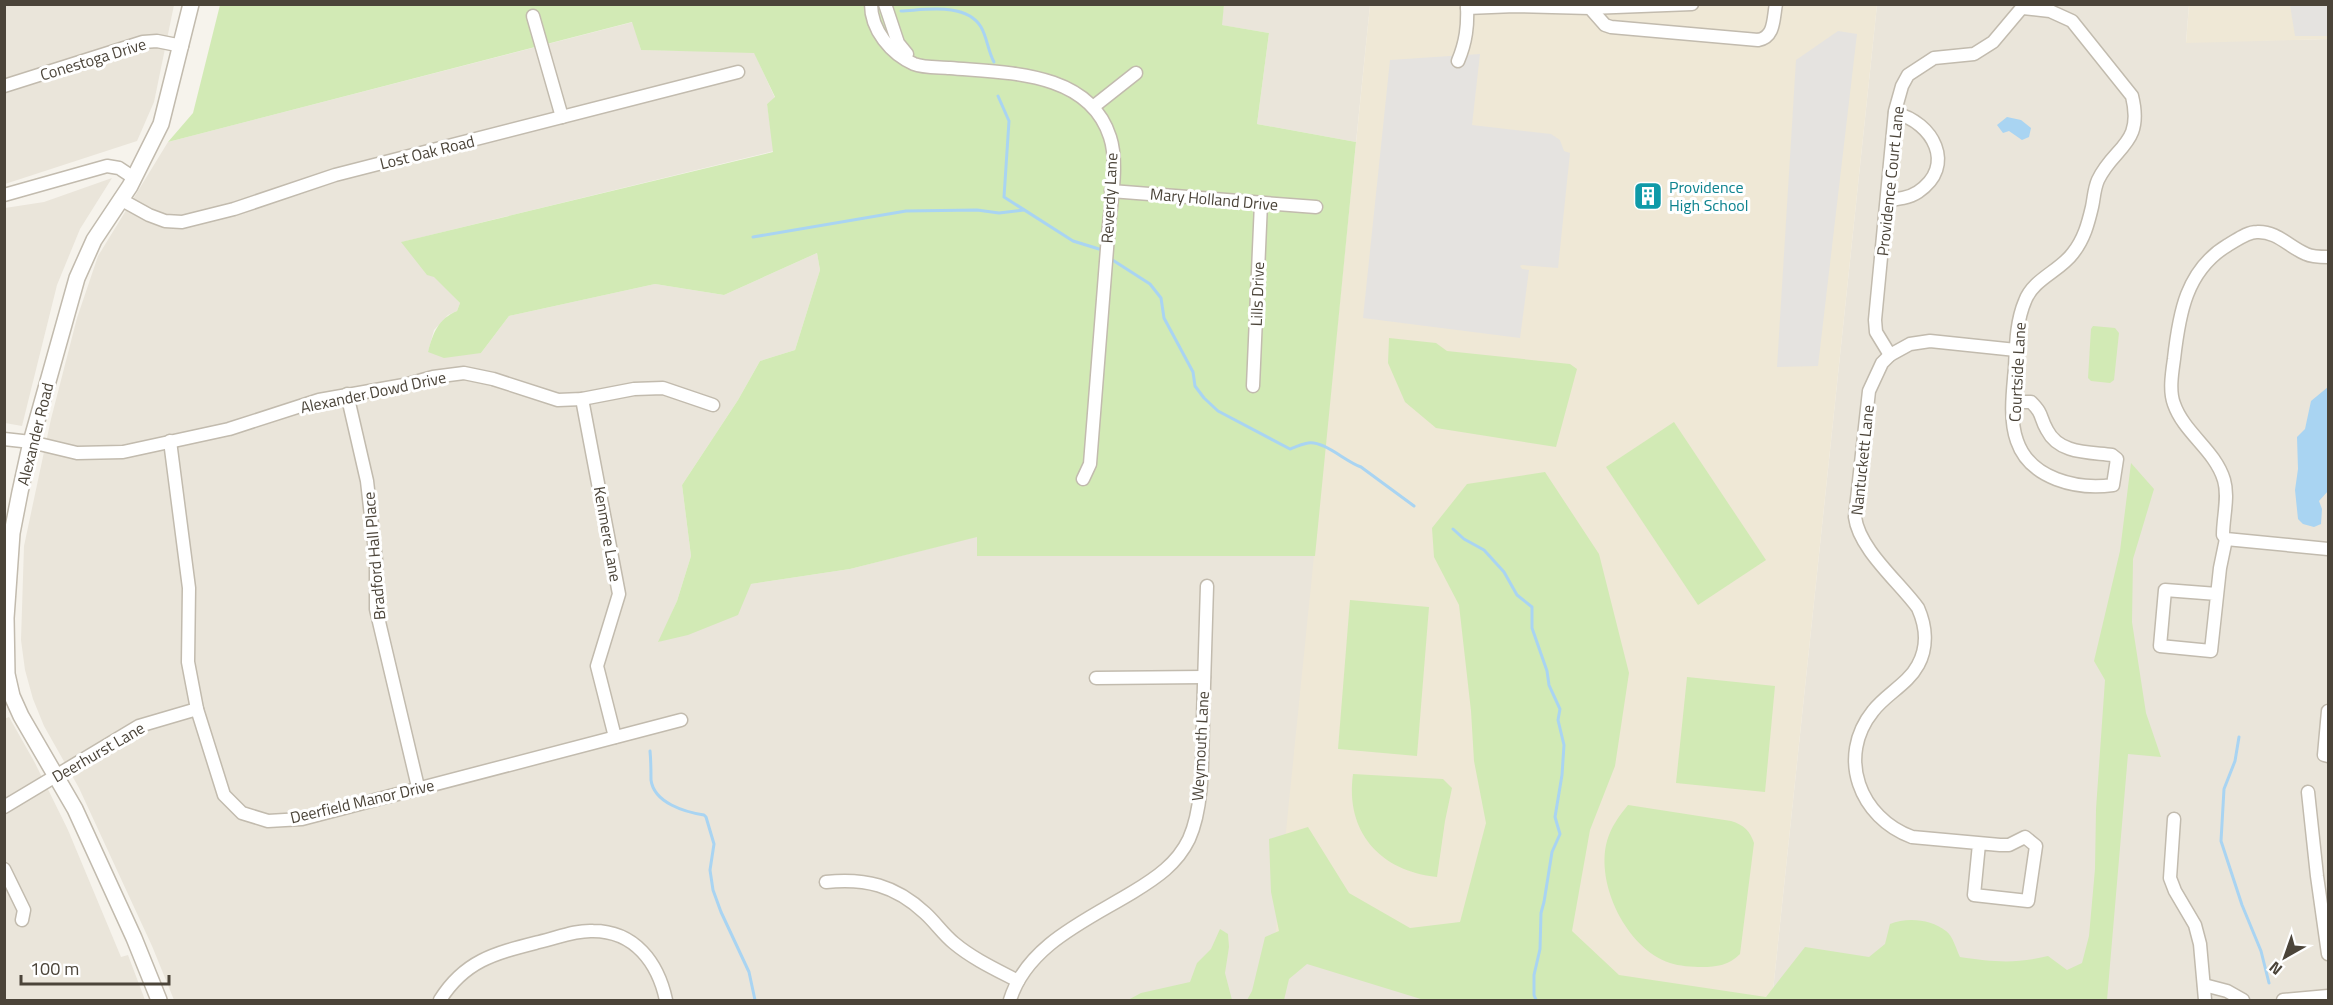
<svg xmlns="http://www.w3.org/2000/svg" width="2333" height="1005" font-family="'Titillium Web',sans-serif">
	<rect width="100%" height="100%" fill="#f6f3ec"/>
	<g fill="#eae5da">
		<path d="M5 5H174L154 102 137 141 5 184Z"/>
		<path d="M1224 5H1370L1356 142 1257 124 1269 33 1221 25Z"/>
		<path d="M1877 5H2189L2186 42 2328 39V1000H1772Z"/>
		<path d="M633 22 641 50 754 52 775 98 767 104 774 151 402 242 460 303 457 311 448 315 434 330 428 352 481 353 509 316 655 284 724 295 817 253 820 270 795 350 760 361 738 400 682 485 691 556 677 601 659 642 751 584 850 569 978 536 977 556H1315L1294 758 1530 987 1534 1000H174L152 946 79 788 44 726 33 699 25 670 21 640 24 546 51 419 77 318 98 256 168 142Z"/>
		<path d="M112 178 80 229 57 285 22 426 5 423V208L44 202Z"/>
		<path d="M9 717 35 763 68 830 121 957 128 955 145 1000H5L4 719Z"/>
	</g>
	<g fill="#efe8d6">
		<path d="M1370 5H1877L1772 1000 1273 959Z"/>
		<path d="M2189 5H2328V39L2186 43Z"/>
	</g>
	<g fill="#d2eab5">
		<path d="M220 5H1224L1222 25 1269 33 1257 124 1356 142 1315 556H977V537L850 569 751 584 738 615 688 635 658 642 677 601 691 556 682 485 738 400 760 361 795 350 820 270 817 253 724 295 655 284 509 316 481 353 444 358 428 352C433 333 438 319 457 311L460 303 434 277 427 275 401 242 773 152 767 104 775 97 754 53 641 50 632 22 168 142 193 113Z"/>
		<path d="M2093 326 2115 328 2119 333 2114 380 2110 383 2091 381 2088 378 2091 329Z"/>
		<path d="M1389 338 1436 343 1447 351 1570 364 1577 369 1556 447 1436 428 1405 402 1388 363Z"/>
		<path d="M1674 422 1766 560 1698 605 1606 467Z"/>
		<path d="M2131 463 2154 489 2133 559 2132 622 2146 713 2161 757 2128 754 2107 1000H1424L1307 964 1289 979 1284 1000H1247L1252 991 1265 937 1279 931 1271 892 1269 839 1308 827 1349 893 1410 928 1460 922 1486 823 1474 761 1471 711 1459 605 1434 557 1432 528 1467 484 1545 472 1599 554 1629 673 1615 766 1590 830 1572 931 1619 975 1766 997 1805 947 1869 957 1885 944 1890 924C1907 917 1931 919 1946 931 1953 936 1956 949 1960 957 1994 962 2015 964 2048 956L2067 970 2082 963 2089 936 2095 869 2096 809 2105 680 2094 661 2120 551Z"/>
		<path d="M1350 600 1429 607 1417 756 1338 749Z"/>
		<path d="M1687 677 1775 686 1765 792 1676 783Z"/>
		<path d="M1353 774 1443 779 1452 788 1445 821 1437 877C1380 871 1345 832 1353 774Z"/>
		<path d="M1628 805 1731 821C1744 825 1750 831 1754 843L1740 954C1729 965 1717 967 1702 967 1692 967 1679 966 1670 963 1627 949 1595 884 1607 841 1611 827 1619 816 1628 805Z"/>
		<path d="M1220 929 1228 934 1229 947 1225 973 1232 1000H1128L1141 993 1190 982 1197 963 1211 949Z"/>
	</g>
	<g fill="#e5e3e0">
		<path d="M2290 5H2328V36H2295Z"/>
		<path d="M1838 31 1857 34 1818 366 1777 367 1796 60Z"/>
		<path d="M1480 54 1472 125 1551 134 1560 140 1564 151 1570 153 1558 268 1522 265 1520 266 1522 269 1529 270 1520 338 1363 318 1390 60Z"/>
	</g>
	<g fill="#a9d4f2">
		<path d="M2007 117 2021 120 2031 128 2029 137 2022 140 2009 131 2003 133 1997 125Z"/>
		<path d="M2328 387V491L2319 501 2322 509 2321 524 2314 527 2303 524 2298 519 2295 490 2298 469 2297 437 2305 429 2311 401Z"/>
	</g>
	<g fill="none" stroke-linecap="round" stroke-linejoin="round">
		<g stroke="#a9d4f2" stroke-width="3">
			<path d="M901 11C925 10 966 2 981 27 987 37 988 51 994 62"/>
			<path d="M998 96 1009 121 1004 197 1073 241 1099 249"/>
			<path d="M753 237 906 211 977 210 999 213 1024 210"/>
			<path d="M1111 259 1150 284 1161 298 1164 318 1193 372 1195 386 1204 398 1218 411 1290 449C1295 447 1302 444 1308 443 1323 440 1346 462 1361 467L1414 506"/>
			<path d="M1453 529 1464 539 1484 550 1504 572 1517 595 1532 607V628L1547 671 1549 685 1560 709 1558 720 1564 745 1562 775 1555 817 1560 834 1552 852 1544 902 1541 913 1540 949 1534 975V995L1536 1000"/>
			<path d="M2239 737 2235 761 2224 789 2221 841 2242 905 2261 951 2269 983"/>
			<path d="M650 751C651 761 651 770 651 780 654 803 685 812 704 815L706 817 714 844 710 870 713 890 721 912 749 972 755 1000"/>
		</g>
		<g stroke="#c2bbae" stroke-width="15">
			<g id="minor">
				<path d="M871 4C871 30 891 54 914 64 924 68 939 67 950 68 1007 73 1089 71 1110 137 1119 164 1110 208 1108 236 1102 312 1096 388 1090 464L1083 479"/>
				<path d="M885 4 898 43 907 54"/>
				<path d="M1467 8 1515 6 1590 8 1605 25 1611 27 1758 40C1775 37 1773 19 1776 4"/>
				<path d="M1590 8 1692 4"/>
				<path d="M533 16 562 117"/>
				<path d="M1458 61C1466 42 1468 26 1467 4"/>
				<path d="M4 86 143 42 157 41 182 46"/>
				<path d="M1093 107 1136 73"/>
				<path d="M1111 191 1316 207"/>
				<path d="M4 195 107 166 119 168 134 178"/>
				<path d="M120 199 149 215 165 221 182 222 234 209 335 175 738 72"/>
				<path d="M1887 200C1898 199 1909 198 1918 192 1957 166 1933 122 1895 113"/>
				<path d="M2328 257C2322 257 2312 257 2306 254 2289 247 2277 231 2257 232 2247 232 2237 240 2228 245 2186 270 2179 314 2174 359 2172 373 2169 391 2174 404 2184 433 2215 450 2224 480 2229 497 2223 517 2223 535L2226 539 2328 549"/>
				<path d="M1890 355 1876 332 1875 320 1895 111 1902 86 1908 75 1934 58 1974 54 1993 42 2025 4"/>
				<path d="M1253 386 1261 203"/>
				<path d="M347 394 367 481 376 560V609L418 787"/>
				<path d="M582 399 619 594 597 666 615 737"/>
				<path d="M2013 402H2031C2044 415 2039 416 2047 430 2059 454 2089 452 2112 455L2117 459 2113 485C2077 490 2030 479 2017 441 2009 419 2013 391 2015 368 2016 346 2016 322 2025 301 2033 279 2060 271 2073 253 2084 239 2088 224 2092 207 2094 198 2094 189 2098 180 2114 146 2144 145 2132 96L2072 21 2050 11 2023 8"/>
				<path d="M4 439 31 442 77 453 123 452 229 429 319 400 404 385 433 377 464 373 493 379 558 400 582 399 634 389 663 388 713 405"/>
				<path d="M170 441 189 588 188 662 197 709 224 795 242 813 268 821 302 819 681 720"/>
				<path d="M2217 594 2165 590 2160 646 2211 651 2220 568 2226 539"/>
				<path d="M1096 678 1204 677"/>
				<path d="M2328 711 2324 755 2328 756"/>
				<path d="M2308 792 2317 876 2328 954"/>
				<path d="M4 807 139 726 197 709"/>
				<path d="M2174 819 2170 878 2175 891 2195 925 2200 944 2205 1000"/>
				<path d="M1979 844 1974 895 2028 901 2036 846 2025 837 2009 845H2000L1912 837C1860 818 1836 757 1873 711 1886 694 1908 684 1918 665 1928 647 1926 626 1918 608 1899 582 1859 549 1855 517L1869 391 1882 363 1890 355 1910 344 1930 341 2016 350"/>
				<path d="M4 869 24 910 22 920"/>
				<path d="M826 882C865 878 895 885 925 913 935 922 943 934 954 943 973 959 997 970 1018 981"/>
				<path d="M2204 985 2227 991 2243 1000"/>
				<path d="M440 1000C465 960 496 953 539 942 557 938 575 930 593 931 635 931 658 963 666 1000"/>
				<path d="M1010 1000C1027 945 1087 920 1133 892 1156 878 1177 864 1189 839 1204 806 1202 755 1203 718 1204 674 1206 630 1207 586"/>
				<path d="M2283 1000 2328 996"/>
			</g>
		</g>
		<g stroke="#c2bbae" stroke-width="18">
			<path id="tertiary" d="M159 1000 134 938 75 809 21 716 12 696 7 674 6 618 12 533 20 492 31 442 77 278 94 240 130 186 161 124 191 4"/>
		</g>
		<use href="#minor" stroke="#fff" stroke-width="12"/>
		<use href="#tertiary" stroke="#fff" stroke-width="15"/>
	</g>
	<defs>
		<g id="building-square" transform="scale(1.5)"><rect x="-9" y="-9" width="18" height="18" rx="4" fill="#0f9aa8" stroke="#fff"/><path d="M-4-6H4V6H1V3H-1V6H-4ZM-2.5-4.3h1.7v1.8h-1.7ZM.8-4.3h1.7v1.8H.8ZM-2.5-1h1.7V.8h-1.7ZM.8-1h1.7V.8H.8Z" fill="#fff"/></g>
	</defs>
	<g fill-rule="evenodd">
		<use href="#building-square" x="1648" y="196"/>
	</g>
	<g text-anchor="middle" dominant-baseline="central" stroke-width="6" stroke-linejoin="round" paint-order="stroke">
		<g font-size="16" fill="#4b4439" stroke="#fff">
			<text transform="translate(93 59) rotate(-17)">Conestoga Drive</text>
			<text transform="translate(427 152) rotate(-14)">Lost Oak Road</text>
			<text transform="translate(1890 181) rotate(-84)">Providence Court Lane</text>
			<text transform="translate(1109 198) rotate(-87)">Reverdy Lane</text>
			<text transform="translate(1214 199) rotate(5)">Mary Holland Drive</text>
			<text transform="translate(1257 294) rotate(-88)">Lills Drive</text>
			<text transform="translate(2017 372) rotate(-87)">Courtside Lane</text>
			<text transform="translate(373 392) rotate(-12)">Alexander Dowd Drive</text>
			<text transform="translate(35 434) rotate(-76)">Alexander Road</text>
			<text transform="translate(1862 460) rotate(-84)">Nantuckett Lane</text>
			<text transform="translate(608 534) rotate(80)">Kenmere Lane</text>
			<text transform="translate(374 556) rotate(-95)">Bradford Hall Place</text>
			<text transform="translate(1200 746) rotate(-87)">Weymouth Lane</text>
			<text transform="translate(98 752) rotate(-30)">Deerhurst Lane</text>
			<text transform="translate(362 801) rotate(-13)">Deerfield Manor Drive</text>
		</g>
		<g font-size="16" fill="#0d838f" stroke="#fff" text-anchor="start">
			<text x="1669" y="187">Providence<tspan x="1669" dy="18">High School</tspan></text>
		</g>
	</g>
	<rect width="2333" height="1005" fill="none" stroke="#4b4439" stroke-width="12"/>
	<g transform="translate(2285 957) rotate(220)" stroke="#ffffff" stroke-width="4.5" paint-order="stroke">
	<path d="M0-4.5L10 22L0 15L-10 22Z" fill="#4b4439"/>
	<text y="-9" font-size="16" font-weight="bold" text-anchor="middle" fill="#4b4439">N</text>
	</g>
	<path d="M21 975v9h148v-9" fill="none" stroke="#4b4439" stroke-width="3"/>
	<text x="30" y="975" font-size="18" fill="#4b4439" stroke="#ffffff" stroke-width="4.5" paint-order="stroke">100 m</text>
</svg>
